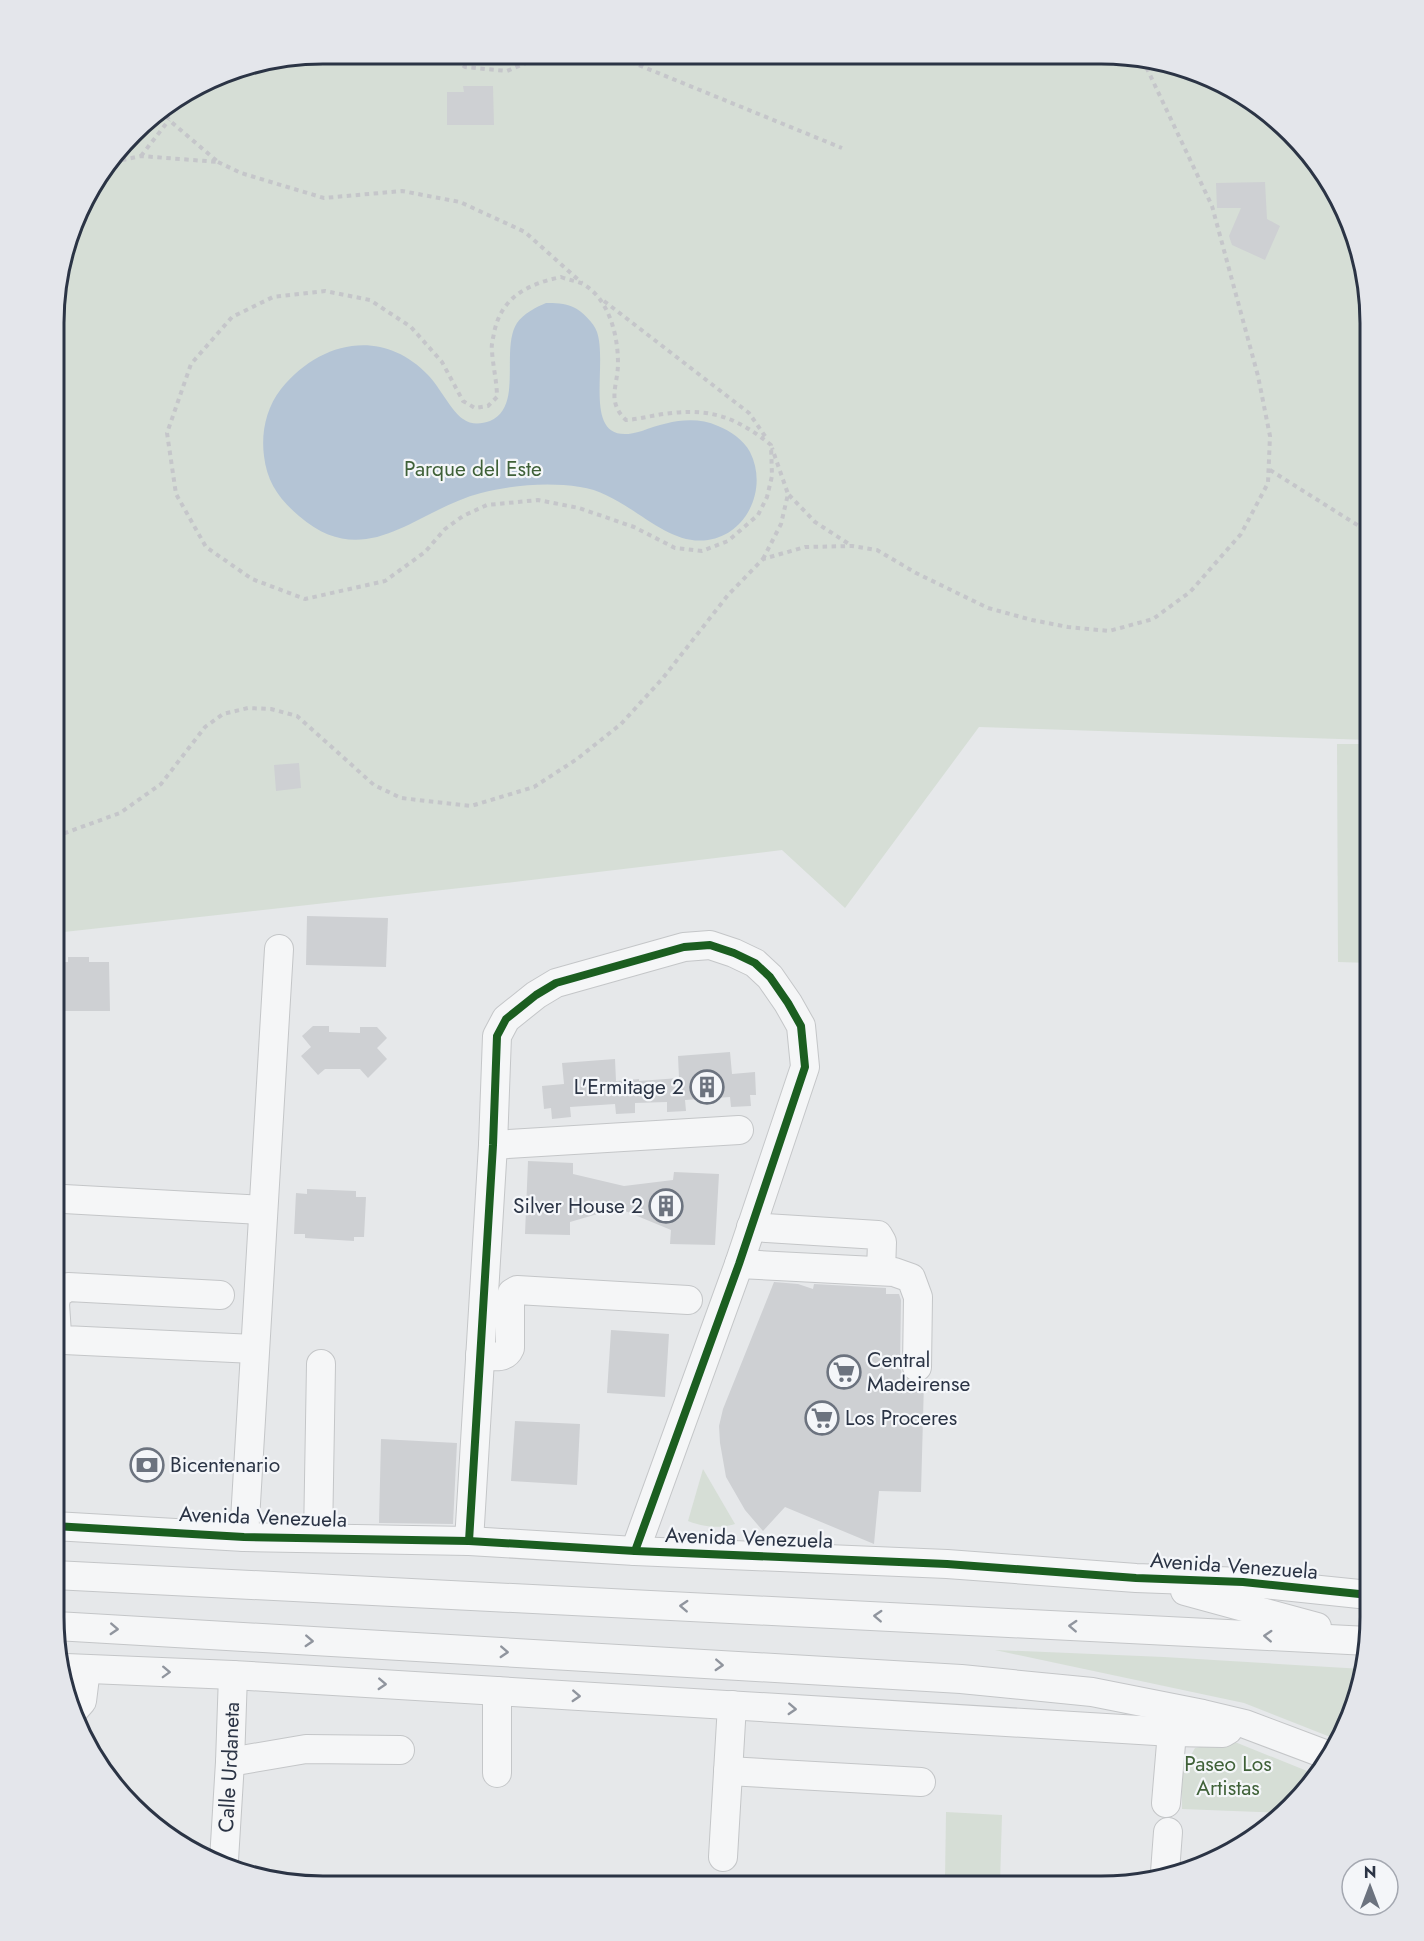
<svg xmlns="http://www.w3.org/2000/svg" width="1424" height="1941" font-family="Jost,sans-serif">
	<rect width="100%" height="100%" fill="#e6e8ea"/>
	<g fill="#d6ded6">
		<path d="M324 54 1136 56 1203 74 1264 109 1342 204 1370 323V740L979 727 845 908 782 850 505 883 55 933 56 288 90 189 146 121 237 68Z"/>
		<path d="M1337 744H1370V963L1338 962Z"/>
		<path d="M703 1469 735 1524C718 1529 704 1527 688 1521Z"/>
		<path d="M995 1650 1164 1657 1363 1669 1356 1704 1338 1740 1244 1703Z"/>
		<path d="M1230 1740 1317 1775 1284 1813 1182 1809V1771L1195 1748Z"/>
		<path d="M946 1812 1002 1815 1000 1884 945 1879Z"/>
	</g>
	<path fill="#b4c4d5" d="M546 303C554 303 565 303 573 307 582 311 594 323 597 332 609 368 578 451 642 431 667 422 693 415 718 426 730 431 743 439 750 452 768 487 748 534 708 540 663 547 627 493 580 487 548 482 513 485 481 493 415 510 366 574 299 516 279 499 267 482 264 456 261 433 266 408 281 389 320 341 382 327 428 375 439 386 452 412 463 419 471 425 481 424 490 421 524 407 500 349 517 323 523 314 536 307 546 303Z"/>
	<g fill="#ced0d3">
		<path d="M463 86H493L494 125H447V92H464Z"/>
		<path d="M1265 182 1267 219 1280 226 1265 260 1232 245 1229 236 1241 208H1217L1216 183Z"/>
		<path d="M299 763 301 788 276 791 274 765Z"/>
		<path d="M307 916 388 918 386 967 306 965Z"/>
		<path d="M68 957H89V962H109L110 1011H55V962H68Z"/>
		<path d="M313 1026H329V1032L360 1033V1027H377L387 1038 377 1048 387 1059 368 1078 360 1069H325L318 1075 301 1056 311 1047 302 1036Z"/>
		<path d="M730 1052 732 1074 755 1072 756 1095H750L751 1106 731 1107 730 1097 685 1100 686 1111 667 1112V1102L635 1103V1113L616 1114 615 1104 570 1107 571 1117 552 1119 551 1108 544 1109 542 1086 564 1084 562 1063 615 1059 616 1081 639 1079V1081L679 1078 678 1056Z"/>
		<path d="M528 1161 573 1163V1174L624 1186 673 1180 674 1172 719 1174 715 1245 670 1244 671 1230 618 1208 570 1222V1235L525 1234Z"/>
		<path d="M307 1189 356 1191V1197H366L364 1237H354V1241L305 1238V1234H294L296 1193 307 1194Z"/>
		<path d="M774 1282 798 1284 813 1289 814 1284 886 1288V1294H899L901 1300 900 1367 902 1374 909 1381 916 1383 924 1382 921 1492 879 1491 874 1544 785 1507 763 1531 745 1510 726 1477 720 1443 719 1426 723 1409Z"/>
		<path d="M611 1330 669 1334 665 1397 607 1393Z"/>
		<path d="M515 1421 580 1424 577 1485 511 1481Z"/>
		<path d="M381 1439 457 1443 453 1524 379 1523Z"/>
	</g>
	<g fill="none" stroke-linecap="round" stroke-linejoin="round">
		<g stroke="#c4c6c8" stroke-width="30">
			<g id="minor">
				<path d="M493 1145 739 1130"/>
				<path d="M64 1199 263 1210"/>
				<path d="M751 1227 878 1235 882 1242 881 1271"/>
				<path d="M739 1264 894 1272 911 1278 918 1297 917 1367"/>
				<path d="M220 1295 68 1287 57 1294 55 1304 57 1334 64 1340 254 1349"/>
				<path d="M480 1355C491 1356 505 1360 510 1348V1299L512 1293 517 1290 688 1300"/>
				<path d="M54 1526 244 1537 469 1541 635 1551 947 1564 1136 1578 1243 1582 1369 1595"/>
				<path d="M244 1537 279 949"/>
				<path d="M318 1538 321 1364"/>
				<path d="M469 1541 493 1145 497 1036 506 1019 536 995 556 983 684 947 710 945 734 953 755 963 770 977 788 1003 801 1026 805 1067 739 1264 635 1551"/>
				<path d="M54 1575 1368 1641"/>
				<path d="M1185 1591 1317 1627"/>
				<path d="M56 1626 961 1679 1092 1692 1203 1714 1245 1724 1330 1756"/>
				<path d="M66 1668 233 1675 1172 1732 1223 1733 1228 1730"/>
				<path d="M497 1691V1773"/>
				<path d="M75 1709 82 1701 86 1669"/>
				<path d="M230 1762 306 1749 400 1750"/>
				<path d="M728 1771 921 1782"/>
				<path d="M1166 1803 1172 1732"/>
				<path d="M723 1857 732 1705"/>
				<path id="s1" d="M224 1860 230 1762 233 1675"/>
				<path d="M1165 1872 1168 1832"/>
			</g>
		</g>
		<g stroke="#c5c6ca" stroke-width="4" stroke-dasharray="4.5 4.5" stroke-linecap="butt">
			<path d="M449 54 465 67 507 71 545 55"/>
			<path d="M614 55 842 148"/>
			<path d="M141 156 169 120"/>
			<path d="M113 162 141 156 218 162 169 120 164 110"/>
			<path d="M218 162 241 173 324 198 402 191 460 202 525 232 582 283"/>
			<path d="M561 277C568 280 577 281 583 284 609 299 618 335 618 363 618 386 606 401 626 420 642 419 657 414 672 413 714 408 740 420 771 445L772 476 767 497 758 515 728 541 702 551 675 548 634 527 579 508 538 500 487 505 463 516 445 529 425 552 385 581 305 599 252 579 206 547 176 494 167 433 191 364 232 317 273 297 325 291 370 300 411 327 442 362 463 401 475 408 488 406 497 397C497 382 493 367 492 351 491 345 493 339 494 333 501 297 528 284 561 277Z"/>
			<path d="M604 301 749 413 767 439"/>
			<path d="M1270 470 1370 533"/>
			<path d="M789 495 815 522 852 546"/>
			<path d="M763 559 781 524 788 494 772 448"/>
			<path d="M55 834 65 833 120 813 161 784 205 727 223 714 248 708 271 709 297 716 374 785 401 798 471 806 534 787 577 759 621 724 663 678 728 595 763 559 805 547 852 546 877 550 916 573 988 608 1032 620 1068 627 1109 631 1153 619 1190 592 1241 534 1268 483 1270 436 1258 376 1212 206 1142 58"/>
		</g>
		<use href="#minor" stroke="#f5f6f7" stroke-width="28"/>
		<g stroke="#f4f6f9" stroke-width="11">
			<g id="cycleway">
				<path d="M54 1526 244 1537 469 1541 635 1551 947 1564 1136 1578 1243 1582 1369 1595"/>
				<path d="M469 1541 493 1145 497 1036 506 1019 536 995 556 983 684 947 710 945 734 953 755 963 770 977 788 1003 801 1026 805 1067 739 1264 635 1551"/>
			</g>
		</g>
		<use href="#cycleway" stroke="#1b5e20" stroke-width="8"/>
	</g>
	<defs><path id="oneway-chevron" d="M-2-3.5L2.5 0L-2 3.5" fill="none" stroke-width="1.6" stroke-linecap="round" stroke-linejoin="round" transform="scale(1.5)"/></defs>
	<g stroke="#90959e">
		<use href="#oneway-chevron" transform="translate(684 1606) rotate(-177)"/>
		<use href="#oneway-chevron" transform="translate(878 1616) rotate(-177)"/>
		<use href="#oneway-chevron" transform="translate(1073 1626) rotate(-177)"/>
		<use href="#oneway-chevron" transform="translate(114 1629) rotate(3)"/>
		<use href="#oneway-chevron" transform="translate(1268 1636) rotate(-177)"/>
		<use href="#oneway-chevron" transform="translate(309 1641) rotate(3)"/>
		<use href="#oneway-chevron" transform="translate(504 1652) rotate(3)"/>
		<use href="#oneway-chevron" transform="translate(719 1665) rotate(3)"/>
		<use href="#oneway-chevron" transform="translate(166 1672) rotate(2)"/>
		<use href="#oneway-chevron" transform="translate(382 1684) rotate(3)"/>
		<use href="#oneway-chevron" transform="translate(576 1696) rotate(3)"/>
		<use href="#oneway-chevron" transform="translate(792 1709) rotate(3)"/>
	</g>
	<defs>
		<g id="building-ring" transform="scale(1.725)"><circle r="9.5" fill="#f4f6f9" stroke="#6c737f" stroke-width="1.5"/><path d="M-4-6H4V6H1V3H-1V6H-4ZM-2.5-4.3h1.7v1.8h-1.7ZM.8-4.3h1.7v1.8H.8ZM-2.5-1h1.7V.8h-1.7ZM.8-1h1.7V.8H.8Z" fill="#6c737f"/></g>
		<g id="supermarket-ring" transform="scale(1.725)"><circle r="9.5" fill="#f4f6f9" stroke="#6c737f" stroke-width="1.5"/><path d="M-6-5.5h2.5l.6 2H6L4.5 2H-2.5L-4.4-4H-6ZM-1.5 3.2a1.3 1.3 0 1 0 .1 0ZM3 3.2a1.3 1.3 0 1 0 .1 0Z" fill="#6c737f"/></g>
		<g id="bank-ring" transform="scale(1.725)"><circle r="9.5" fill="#f4f6f9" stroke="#6c737f" stroke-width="1.5"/><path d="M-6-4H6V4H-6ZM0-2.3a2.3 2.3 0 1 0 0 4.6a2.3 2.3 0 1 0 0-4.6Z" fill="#6c737f"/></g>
	</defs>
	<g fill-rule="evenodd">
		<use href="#building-ring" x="707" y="1087"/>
		<use href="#building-ring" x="666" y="1206"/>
		<use href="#supermarket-ring" x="844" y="1372"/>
		<use href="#supermarket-ring" x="822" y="1418"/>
		<use href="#bank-ring" x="147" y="1465"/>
	</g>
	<g text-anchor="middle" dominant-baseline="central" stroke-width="4.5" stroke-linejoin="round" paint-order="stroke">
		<g font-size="21" fill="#3f6138" stroke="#f4f6f9">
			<text x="473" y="469">Parque del Este</text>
			<text x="1228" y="1764">Paseo Los<tspan x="1228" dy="24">Artistas</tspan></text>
		</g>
		<g font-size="21" fill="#2b3445" stroke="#f4f6f9" text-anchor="start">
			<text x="684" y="1087" text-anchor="end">L'Ermitage 2</text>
			<text x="643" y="1206" text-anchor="end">Silver House 2</text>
			<text x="867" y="1360">Central<tspan x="867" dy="24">Madeirense</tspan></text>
			<text x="845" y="1418">Los Proceres</text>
			<text x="170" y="1465">Bicentenario</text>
		</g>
		<g font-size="21" fill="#2b3445" stroke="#f4f6f9">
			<text transform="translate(263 1517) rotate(2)">Avenida Venezuela</text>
			<text transform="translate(749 1538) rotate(2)">Avenida Venezuela</text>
			<text transform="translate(1234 1566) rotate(4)">Avenida Venezuela</text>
			<text stroke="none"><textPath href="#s1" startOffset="93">Calle Urdaneta</textPath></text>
		</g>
	</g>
	<path d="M0 0H1424V1941H0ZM323 64H1101A259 259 0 0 1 1360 323V1617A259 259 0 0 1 1101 1876H323A259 259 0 0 1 64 1617V323A259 259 0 0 1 323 64Z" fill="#e4e6eb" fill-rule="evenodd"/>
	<path fill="none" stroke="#2b3445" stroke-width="3" d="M323 64H1101A259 259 0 0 1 1360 323V1617A259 259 0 0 1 1101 1876H323A259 259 0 0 1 64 1617V323A259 259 0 0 1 323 64Z"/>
	<g transform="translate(1370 1887)"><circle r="28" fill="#f4f6f9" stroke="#a4a8b1" stroke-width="1.5"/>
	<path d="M0-4.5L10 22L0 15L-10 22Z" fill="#6c737f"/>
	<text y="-9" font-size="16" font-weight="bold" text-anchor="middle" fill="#2b3445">N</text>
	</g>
</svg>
